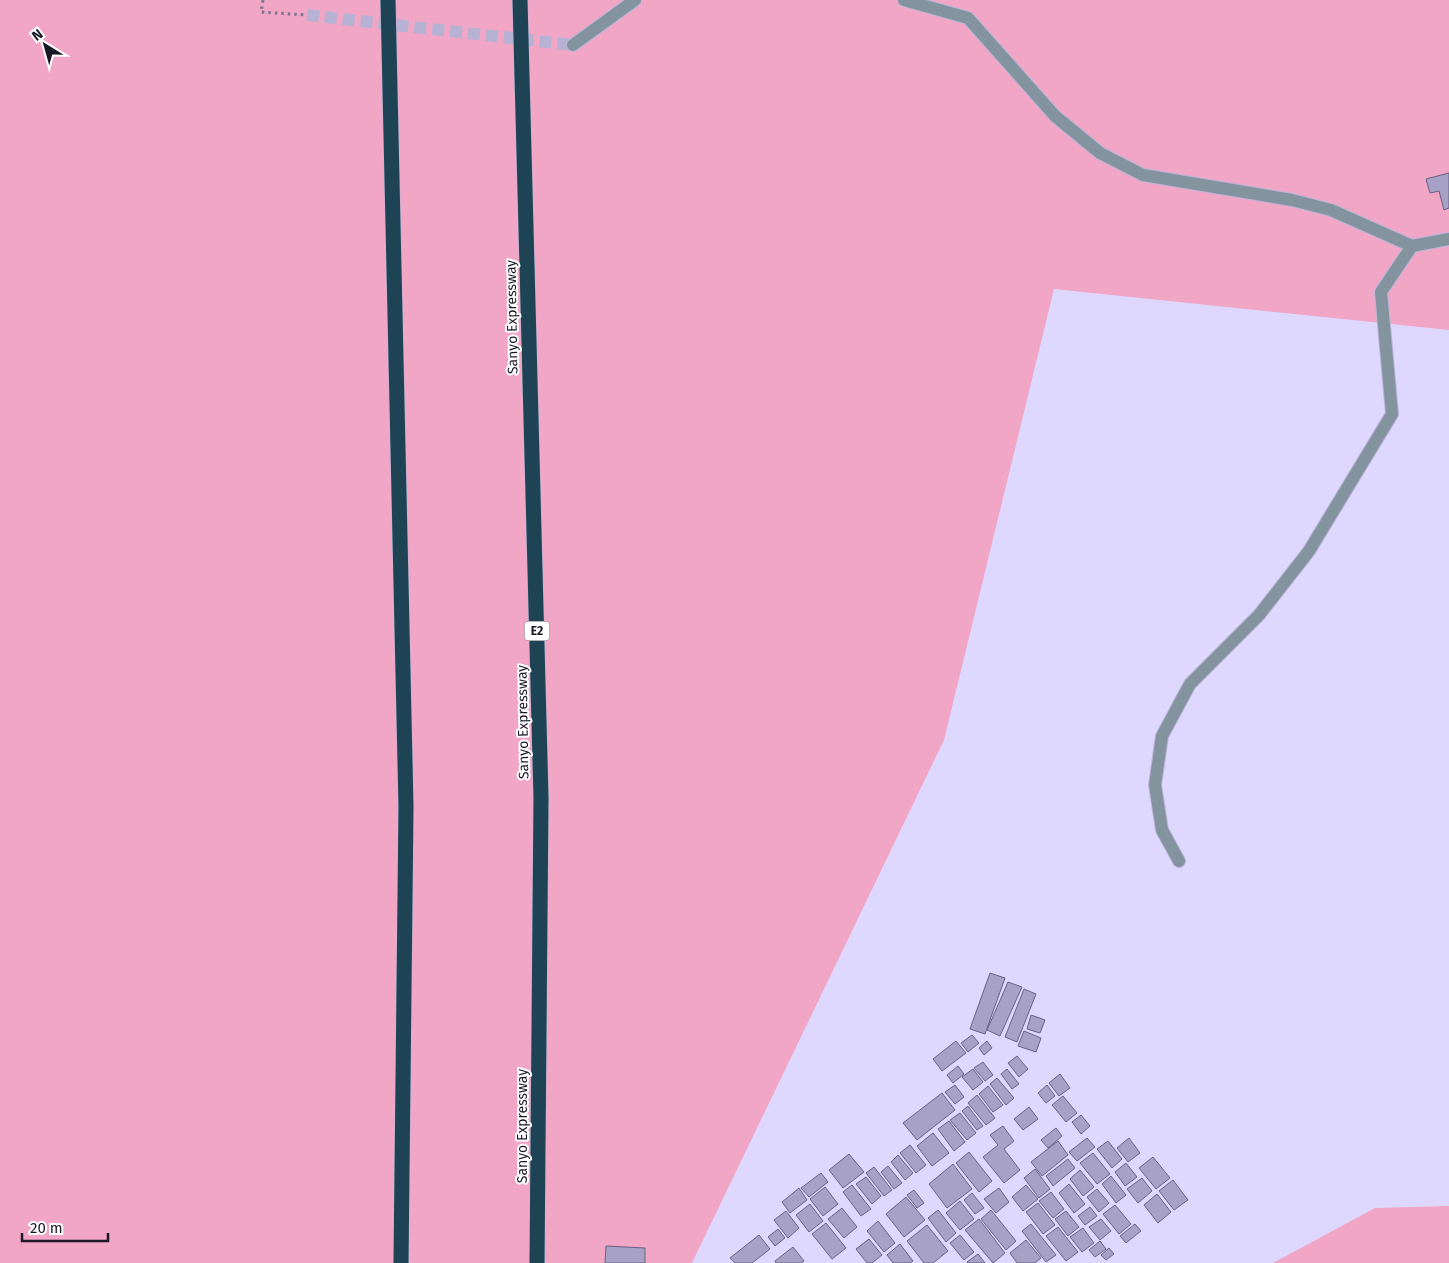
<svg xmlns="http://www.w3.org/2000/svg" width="1449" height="1263" font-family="'Fira Sans',sans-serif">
	<rect width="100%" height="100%" fill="#ded8ff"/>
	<g fill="#f1a6c5">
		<path d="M0 0H1449V330L1054 289 944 740 692 1263H0Z"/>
		<path d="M1449 1206V1263H1273L1375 1208Z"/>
	</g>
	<g fill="#a8a1c6" stroke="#676183">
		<path d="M1449 173V208L1444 210 1439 191 1430 193 1426 179Z"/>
		<path d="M990 973 1005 978 985 1034 970 1029Z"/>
		<path d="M1008 982 1022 987 1000 1036 987 1030Z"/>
		<path d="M1024 989 1036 994 1017 1042 1005 1037Z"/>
		<path d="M1031 1015 1045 1020 1040 1033 1027 1029Z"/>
		<path d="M1024 1031 1041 1038 1036 1052 1018 1046Z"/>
		<path d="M972 1035 979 1043 968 1052 961 1043Z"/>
		<path d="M956 1041 966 1053 942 1071 933 1059Z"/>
		<path d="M987 1041 992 1048 984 1055 979 1048Z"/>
		<path d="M1017 1056 1028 1069 1019 1077 1008 1063Z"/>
		<path d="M983 1062 993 1075 985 1081 974 1068Z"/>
		<path d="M958 1066 964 1074 953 1083 947 1075Z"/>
		<path d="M973 1069 983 1082 973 1090 962 1077Z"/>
		<path d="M1007 1069 1019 1084 1012 1089 1001 1074Z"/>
		<path d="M1060 1074 1070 1088 1059 1096 1049 1083Z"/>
		<path d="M997 1078 1014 1098 1006 1105 990 1084Z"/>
		<path d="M955 1085 964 1097 955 1104 945 1092Z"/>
		<path d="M1047 1085 1055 1096 1046 1103 1038 1093Z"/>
		<path d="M988 1086 1003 1105 993 1112 979 1094Z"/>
		<path d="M942 1093 955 1110 917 1140 903 1123Z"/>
		<path d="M977 1095 995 1118 986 1125 968 1103Z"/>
		<path d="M1063 1096 1077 1113 1066 1122 1052 1105Z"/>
		<path d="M968 1106 983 1126 977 1130 962 1111Z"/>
		<path d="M1029 1107 1038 1119 1023 1130 1014 1119Z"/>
		<path d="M960 1113 976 1133 967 1140 950 1120Z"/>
		<path d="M1081 1115 1090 1126 1081 1134 1072 1122Z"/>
		<path d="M949 1121 965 1142 954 1151 938 1129Z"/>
		<path d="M1003 1126 1014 1141 1004 1149 1020 1170 1004 1183 983 1157 998 1145 990 1135Z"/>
		<path d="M1056 1128 1062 1136 1048 1148 1041 1140Z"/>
		<path d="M933 1133 949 1153 932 1166 917 1146Z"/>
		<path d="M1087 1138 1095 1147 1077 1161 1069 1152Z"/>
		<path d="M1129 1138 1140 1153 1128 1162 1117 1148Z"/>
		<path d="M1058 1141 1068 1155 1042 1176 1031 1162Z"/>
		<path d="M1108 1141 1122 1159 1112 1168 1097 1149Z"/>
		<path d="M910 1145 926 1165 916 1173 900 1153Z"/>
		<path d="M969 1152 992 1181 979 1192 956 1163Z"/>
		<path d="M1093 1153 1110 1174 1097 1184 1080 1163Z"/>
		<path d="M849 1154 864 1172 843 1188 829 1170Z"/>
		<path d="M898 1155 913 1173 905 1180 891 1162Z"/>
		<path d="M1153 1157 1170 1178 1156 1189 1139 1168Z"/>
		<path d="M1068 1159 1075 1168 1053 1186 1046 1176Z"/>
		<path d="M1126 1163 1137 1177 1125 1186 1115 1172Z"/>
		<path d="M953 1164 972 1189 947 1208 929 1184Z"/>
		<path d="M888 1166 902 1183 894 1189 881 1172Z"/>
		<path d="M874 1167 892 1190 884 1196 866 1173Z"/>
		<path d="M1035 1169 1050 1189 1039 1198 1024 1178Z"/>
		<path d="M1080 1170 1094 1187 1083 1196 1070 1179Z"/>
		<path d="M821 1173 828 1182 809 1197 801 1188Z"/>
		<path d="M1111 1176 1126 1195 1116 1203 1102 1184Z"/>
		<path d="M866 1177 881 1196 872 1204 856 1184Z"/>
		<path d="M1142 1178 1152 1191 1138 1203 1127 1189Z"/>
		<path d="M1173 1180 1188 1200 1174 1210 1159 1191Z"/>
		<path d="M1069 1184 1085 1204 1074 1213 1059 1193Z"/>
		<path d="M852 1185 871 1209 861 1216 843 1192Z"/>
		<path d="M1026 1185 1038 1199 1023 1211 1012 1197Z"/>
		<path d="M825 1187 838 1204 823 1216 810 1199Z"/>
		<path d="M799 1188 807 1200 790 1213 782 1202Z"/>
		<path d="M999 1188 1009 1202 996 1213 984 1199Z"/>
		<path d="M1097 1189 1109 1203 1099 1212 1087 1197Z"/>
		<path d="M914 1190 924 1203 917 1208 907 1195Z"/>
		<path d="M1051 1192 1064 1209 1053 1218 1039 1201Z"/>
		<path d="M972 1193 984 1208 975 1214 964 1200Z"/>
		<path d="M1157 1194 1171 1212 1158 1223 1144 1205Z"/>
		<path d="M906 1197 925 1220 904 1237 886 1214Z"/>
		<path d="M960 1201 974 1219 960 1230 946 1213Z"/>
		<path d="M1038 1203 1055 1225 1043 1234 1026 1212Z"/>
		<path d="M810 1204 823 1221 809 1232 796 1215Z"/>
		<path d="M1115 1205 1131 1224 1119 1234 1103 1214Z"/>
		<path d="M1090 1207 1097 1216 1085 1225 1078 1216Z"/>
		<path d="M842 1208 857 1227 844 1238 828 1219Z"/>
		<path d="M938 1210 956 1233 946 1242 928 1218Z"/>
		<path d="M991 1210 1016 1241 1006 1250 981 1219Z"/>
		<path d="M786 1211 799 1228 788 1238 774 1220Z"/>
		<path d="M1066 1211 1079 1227 1068 1236 1055 1219Z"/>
		<path d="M979 1219 1005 1253 993 1263 965 1230Z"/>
		<path d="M1101 1219 1111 1231 1100 1240 1089 1227Z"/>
		<path d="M878 1221 895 1243 884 1252 867 1231Z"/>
		<path d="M826 1223 846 1248 832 1259 812 1234Z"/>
		<path d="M1031 1224 1056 1255 1046 1262 1022 1231Z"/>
		<path d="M1135 1224 1141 1231 1126 1243 1120 1236Z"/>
		<path d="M927 1225 948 1251 933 1263H924L907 1241Z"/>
		<path d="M1058 1227 1078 1252 1066 1261 1046 1236Z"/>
		<path d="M1083 1228 1094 1243 1082 1252 1070 1237Z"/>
		<path d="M778 1229 785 1238 775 1246 768 1237Z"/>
		<path d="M759 1235 770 1249 752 1263H735L730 1258Z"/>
		<path d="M960 1235 974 1252 964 1260 950 1243Z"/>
		<path d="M869 1239 882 1255 872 1263H867L856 1249Z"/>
		<path d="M1026 1240 1041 1258 1035 1263H1017L1010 1253Z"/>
		<path d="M1100 1241 1106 1249 1095 1257 1089 1250Z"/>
		<path d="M900 1244 913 1261 910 1263H893L887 1255Z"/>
		<path d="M606 1246 645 1248V1263H605Z"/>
		<path d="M793 1247 804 1261 801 1263H776L775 1261Z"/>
		<path d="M1109 1248 1114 1254 1106 1260 1101 1255Z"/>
		<path d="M978 1254 985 1263H968L967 1262Z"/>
	</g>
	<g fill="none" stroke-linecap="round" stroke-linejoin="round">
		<path stroke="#b7b2d4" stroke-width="12" stroke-dasharray="12 6" stroke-linecap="butt" d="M307 15 573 45"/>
		<g stroke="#bbb5d8" stroke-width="14">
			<g id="minor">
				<path d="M904 0 968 18 1055 116 1100 153 1143 175 1292 200 1331 210 1412 246 1449 239"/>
				<path d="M573 45 635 0"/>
				<path d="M1179 861 1162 830 1155 785 1162 736 1190 684 1259 615 1309 551 1392 414 1381 292 1412 246"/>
			</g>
		</g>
		<g stroke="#bbb5d8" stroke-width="16">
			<g id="highway">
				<path d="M388 0 406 807 401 1263"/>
				<path d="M520 0 541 798 537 1263"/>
			</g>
		</g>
		<path stroke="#77738c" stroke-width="3" stroke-dasharray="2.5 4" stroke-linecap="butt" d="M263 0 261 12 307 15"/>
		<use href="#minor" stroke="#84949e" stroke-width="12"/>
		<use href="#highway" stroke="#1e4355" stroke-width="15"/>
	</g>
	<g text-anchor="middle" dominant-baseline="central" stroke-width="4" stroke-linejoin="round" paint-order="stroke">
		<rect fill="#fff" stroke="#5f5d67" stroke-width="1" x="524.5" y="621.5" width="25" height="19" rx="4"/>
		<g font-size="12" font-weight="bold" fill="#1b1826">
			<text x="537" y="631">E2</text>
		</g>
		<g font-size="14" fill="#1b1826" stroke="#fff">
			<text transform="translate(512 317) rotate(-91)">Sanyo Expressway</text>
			<text transform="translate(523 722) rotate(-91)">Sanyo Expressway</text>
			<text transform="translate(522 1126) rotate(-90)">Sanyo Expressway</text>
		</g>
	</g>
	<g transform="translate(45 45) rotate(323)" stroke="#ffffff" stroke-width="4" paint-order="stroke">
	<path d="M0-4L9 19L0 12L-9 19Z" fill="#1b1826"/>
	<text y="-8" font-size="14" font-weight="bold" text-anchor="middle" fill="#1b1826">N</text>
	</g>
	<path d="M22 1233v8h86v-8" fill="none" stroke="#1b1826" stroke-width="2.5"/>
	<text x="30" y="1233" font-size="15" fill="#1b1826" stroke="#ffffff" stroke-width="4" paint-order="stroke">20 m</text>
</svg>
